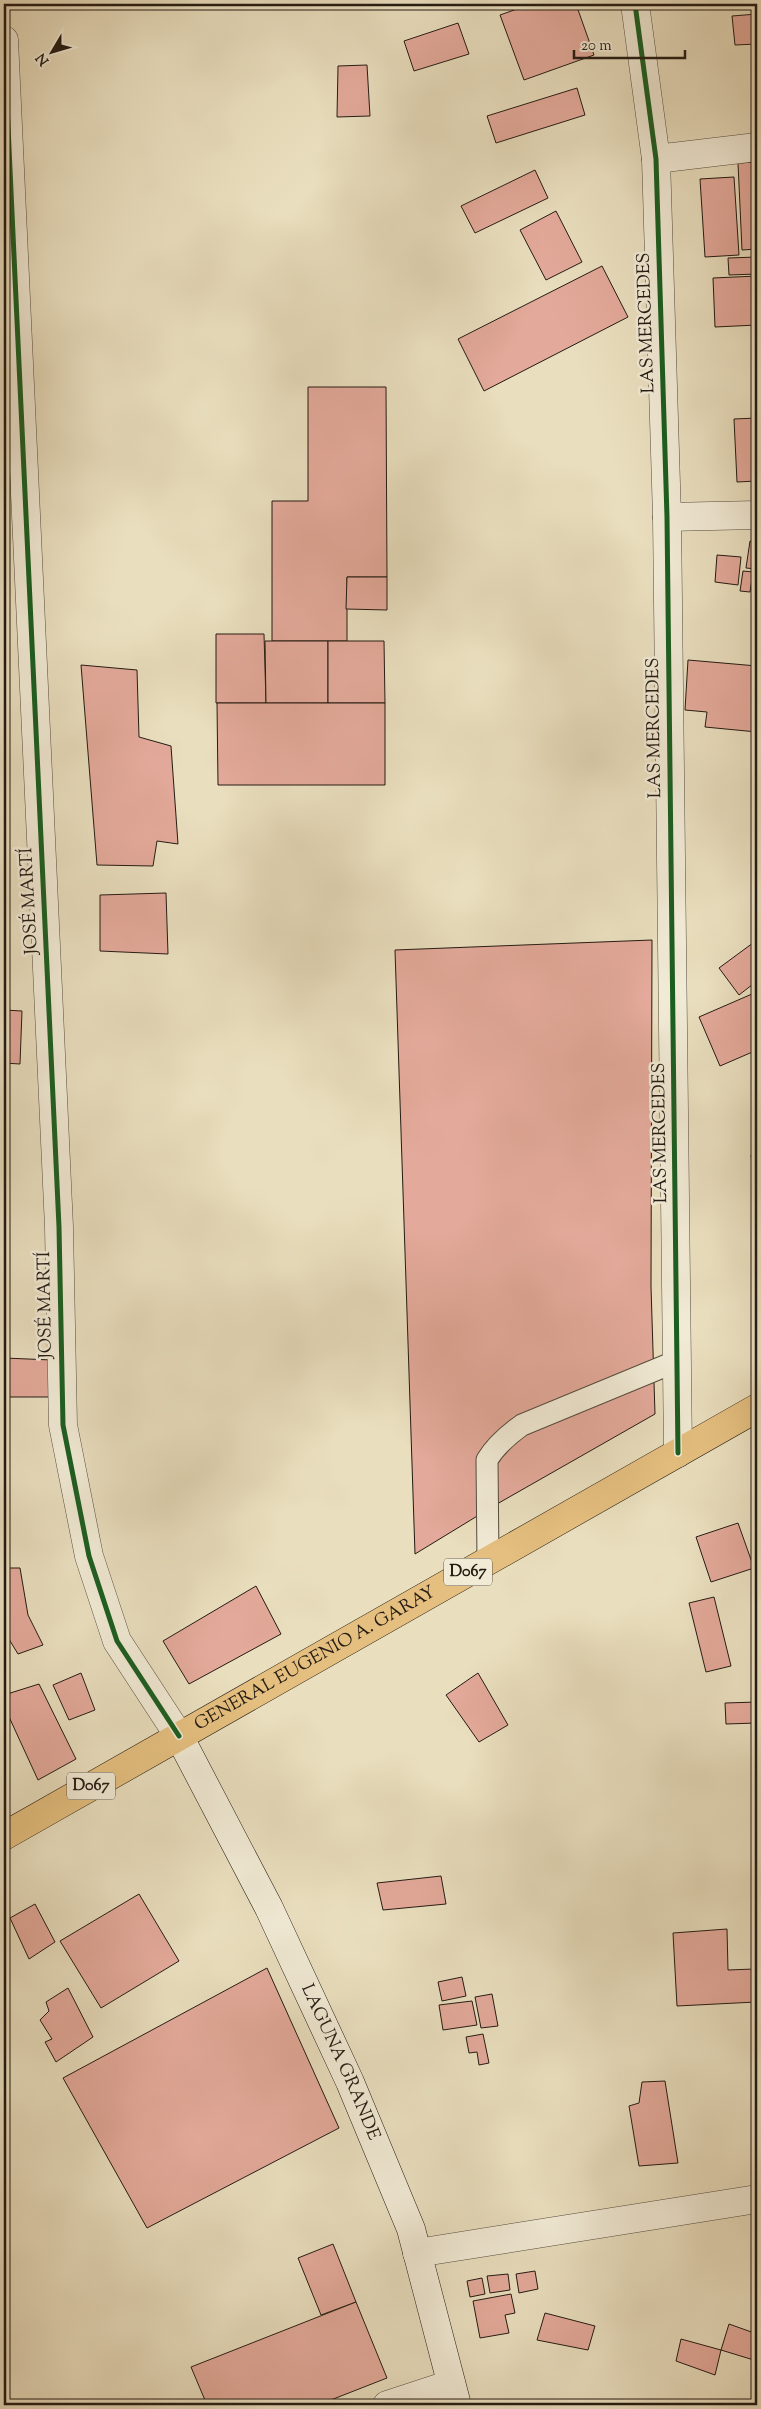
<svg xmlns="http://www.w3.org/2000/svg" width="761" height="2409" font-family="'Sorts Mill Goudy',serif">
	<rect width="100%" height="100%" fill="#e9debe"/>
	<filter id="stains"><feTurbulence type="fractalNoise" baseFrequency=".004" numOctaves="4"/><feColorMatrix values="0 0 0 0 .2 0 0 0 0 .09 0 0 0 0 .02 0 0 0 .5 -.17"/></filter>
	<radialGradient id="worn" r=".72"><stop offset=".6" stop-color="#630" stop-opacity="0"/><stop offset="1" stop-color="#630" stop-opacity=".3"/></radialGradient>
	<g fill="#e3a99a" stroke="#241b13">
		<path d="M531 4H576L594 55 524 80 500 15Z"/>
		<path d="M757 14V44L735 45 732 16Z"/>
		<path d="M458 23 469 54 414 71 404 41Z"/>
		<path d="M367 65 370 116 337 117 338 66Z"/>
		<path d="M577 88 585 115 496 143 487 116Z"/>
		<path d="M757 162V249L742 250 738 163Z"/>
		<path d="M535 170 548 198 475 233 461 206Z"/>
		<path d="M734 177 739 255 705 257 700 179Z"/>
		<path d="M556 211 582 262 546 280 520 230Z"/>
		<path d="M757 257V274L729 275 728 258Z"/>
		<path d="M602 266 628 317 484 391 458 339Z"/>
		<path d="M757 276V325L715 327 713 278Z"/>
		<path d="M308 387H386L387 577H347V641H272V501H308Z"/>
		<path d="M757 418V481L737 482 734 419Z"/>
		<path d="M750 541 757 542V569L746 568Z"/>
		<path d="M717 555 741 557 738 585 715 582Z"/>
		<path d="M743 571 753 572 750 592 740 591Z"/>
		<path d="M347 577H387V610L346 609Z"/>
		<path d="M754 582H757V659Z"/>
		<path d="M4 629H5L7 674H4Z"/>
		<path d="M216 634H264L266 703H216Z"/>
		<path d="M265 641H328V703H266Z"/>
		<path d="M328 641H384L385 703H328Z"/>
		<path d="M688 660 757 666V732L705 727 707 712 685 710Z"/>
		<path d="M81 665 137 670 139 737 171 746 178 844 157 841 153 866 97 865Z"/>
		<path d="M217 703H385V785H218Z"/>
		<path d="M166 893 168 954 100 951V895Z"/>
		<path d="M652 940 651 1287 655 1414 497 1504 415 1554 395 950Z"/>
		<path d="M757 940V981L739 995 719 968Z"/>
		<path d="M752 994 757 1007V1026L753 1028 757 1038V1050L720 1066 699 1017Z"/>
		<path d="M4 1010 22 1011 20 1064 4 1063Z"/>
		<path d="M757 1154V1221L751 1155Z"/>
		<path d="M4 1358 52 1360V1397H4Z"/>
		<path d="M738 1523 754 1568 711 1582 696 1537Z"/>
		<path d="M4 1568H20L28 1615 43 1645 18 1654 4 1631Z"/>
		<path d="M256 1586 281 1634 189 1684 163 1641Z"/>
		<path d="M714 1597 731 1666 706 1672 689 1603Z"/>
		<path d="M81 1673 95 1710 69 1720 53 1685Z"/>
		<path d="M478 1673 508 1725 479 1742 446 1695Z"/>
		<path d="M39 1684 76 1759 38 1780 4 1706V1695Z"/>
		<path d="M757 1702V1723L726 1724 725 1703Z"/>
		<path d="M441 1876 446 1904 383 1910 377 1883Z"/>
		<path d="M139 1894 179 1961 101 2008 60 1941Z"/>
		<path d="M35 1904 55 1942 29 1959 10 1918Z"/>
		<path d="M727 1929 728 1970 754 1969 756 2002 677 2006 673 1933Z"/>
		<path d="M267 1968 339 2128 147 2228 63 2078Z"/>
		<path d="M462 1977 466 1996 442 2001 438 1982Z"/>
		<path d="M68 1988 93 2037 56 2062 45 2042 52 2039 40 2020 49 2011 46 2002Z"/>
		<path d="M492 1994 498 2026 481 2028 475 1997Z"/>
		<path d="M472 2001 477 2025 443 2030 439 2005Z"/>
		<path d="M483 2034 489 2063 479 2065 477 2052 469 2053 466 2037Z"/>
		<path d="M665 2081 678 2163 639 2166 629 2106 639 2103 642 2082Z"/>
		<path d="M333 2244 356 2302 321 2315 298 2258Z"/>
		<path d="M535 2271 538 2289 519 2293 516 2274Z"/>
		<path d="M508 2274 510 2290 490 2293 487 2276Z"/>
		<path d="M482 2278 485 2294 470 2297 467 2281Z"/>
		<path d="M511 2294 515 2313 505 2315 509 2333 480 2338 473 2301Z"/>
		<path d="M356 2302 387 2378 318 2405H207L191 2367Z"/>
		<path d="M545 2313 595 2326 588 2350 537 2340Z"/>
		<path d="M729 2324 757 2334V2361L721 2350Z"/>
		<path d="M681 2339 721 2350 715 2375 676 2361Z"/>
	</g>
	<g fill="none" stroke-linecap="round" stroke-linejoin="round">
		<g stroke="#554c3e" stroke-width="23">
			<path id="service" d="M488 1560 487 1460C496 1445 508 1435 522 1425L677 1361"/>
		</g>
		<g stroke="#554c3e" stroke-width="29">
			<g id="minor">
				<path d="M635 4 656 159 667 517 678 1453"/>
				<path d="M4 40 59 1227 63 1425 89 1556 117 1641 179 1736"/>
				<path d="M656 159 757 147"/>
				<path d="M667 517 757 515"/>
				<path d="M417 2253 757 2199"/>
				<path d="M387 2405 451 2384"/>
			</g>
		</g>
		<g stroke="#241b13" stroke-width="29">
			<g id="secondary">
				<path id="s1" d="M179 1736 269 1908 350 2082 411 2229 457 2405"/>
			</g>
		</g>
		<g stroke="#241b13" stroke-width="29">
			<g id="primary">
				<path id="s2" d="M4 1836 757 1408"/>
			</g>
		</g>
		<use href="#service" stroke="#f1ead5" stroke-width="21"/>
		<use href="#minor" stroke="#f1ead5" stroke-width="28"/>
		<use href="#secondary" stroke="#f1ead5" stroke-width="28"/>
		<use href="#primary" stroke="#e4bf7f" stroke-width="28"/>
		<g stroke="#f1ead5" stroke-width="8">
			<g id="cycleway">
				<path d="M635 4 656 159 667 517 678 1453"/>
				<path d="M4 40 59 1227 63 1425 89 1556 117 1641 179 1736"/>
			</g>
		</g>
		<use href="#cycleway" stroke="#1b5e20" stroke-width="5"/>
	</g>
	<g text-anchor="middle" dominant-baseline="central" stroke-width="5" stroke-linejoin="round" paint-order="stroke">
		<g fill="#f1ead5" stroke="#62594d" stroke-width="1">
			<rect x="444" y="1558.5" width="48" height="27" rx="4"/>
			<rect x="67" y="1772.5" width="48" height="27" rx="4"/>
		</g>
		<g font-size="16" font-weight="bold" fill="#241b13">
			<text x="468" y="1572">D067</text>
			<text x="91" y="1786">D067</text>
		</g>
		<g font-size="18" fill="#241b13" stroke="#f1ead5">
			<text transform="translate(647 323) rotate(-92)">LAS MERCEDES</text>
			<text transform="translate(655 728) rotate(-91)">LAS MERCEDES</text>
			<text transform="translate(30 901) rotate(-93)">JOSÉ MARTÍ</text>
			<text transform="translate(661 1133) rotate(-91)">LAS MERCEDES</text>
			<text transform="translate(46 1305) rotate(-91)">JOSÉ MARTÍ</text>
			<text stroke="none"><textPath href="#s2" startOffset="358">GENERAL EUGENIO A. GARAY</textPath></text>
			<text stroke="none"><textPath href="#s1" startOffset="364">LAGUNA GRANDE</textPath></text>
		</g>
	</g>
	<rect width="761" height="2409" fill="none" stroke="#e9debe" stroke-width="20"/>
	<rect x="5" y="5" width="751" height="2399" fill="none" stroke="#241b13" stroke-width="2.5"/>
	<rect x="10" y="10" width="741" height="2389" fill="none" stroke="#241b13"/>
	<g transform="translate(52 52) rotate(232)" stroke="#f1ead5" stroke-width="4" paint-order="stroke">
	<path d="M0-4L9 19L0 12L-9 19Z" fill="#241b13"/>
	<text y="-8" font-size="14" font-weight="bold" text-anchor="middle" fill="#241b13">N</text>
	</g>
	<path d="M574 50v8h111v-8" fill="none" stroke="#241b13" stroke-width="2.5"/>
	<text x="581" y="50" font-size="15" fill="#241b13" stroke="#f1ead5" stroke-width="4" paint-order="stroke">20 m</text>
	<rect width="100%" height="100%" filter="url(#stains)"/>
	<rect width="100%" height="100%" fill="url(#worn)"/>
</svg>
